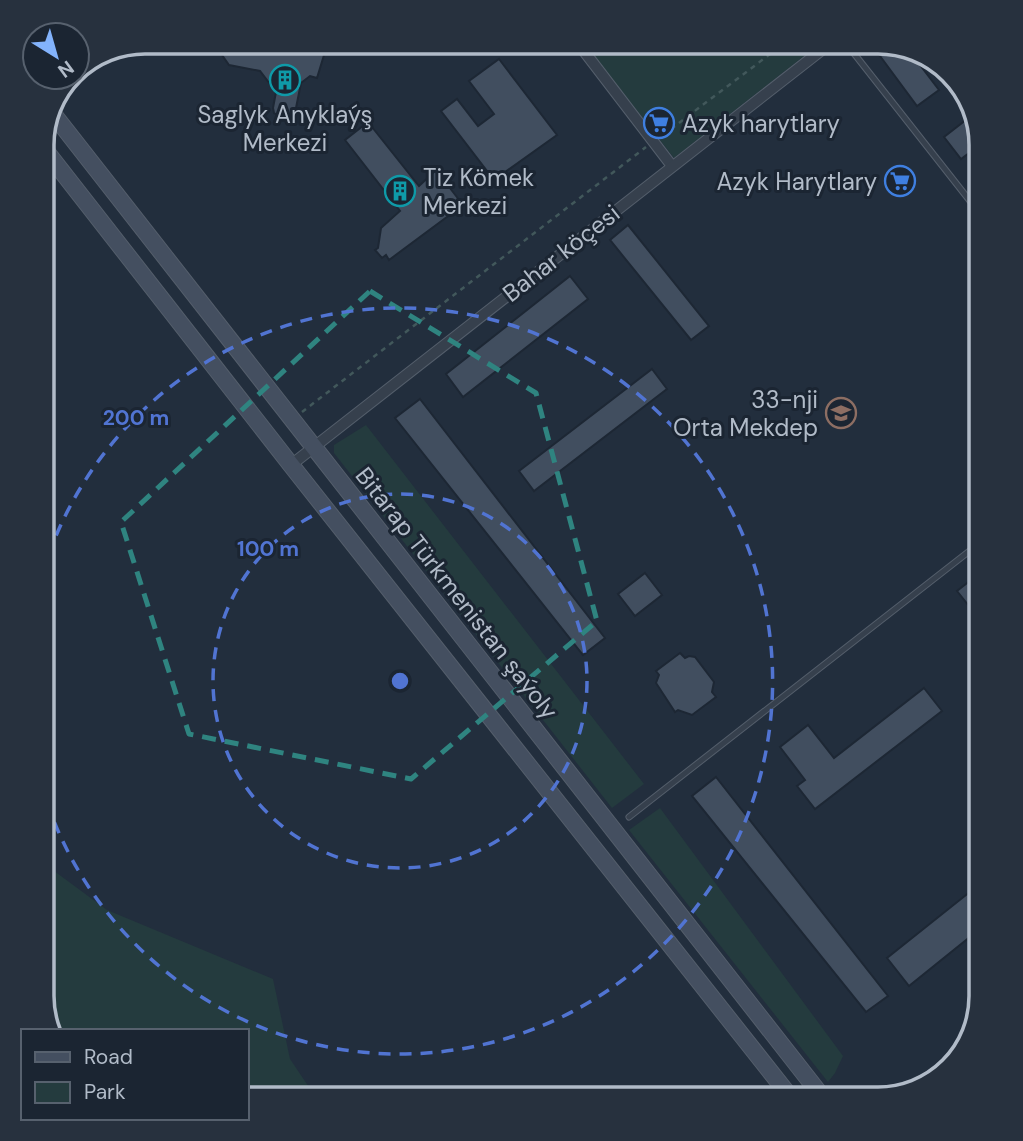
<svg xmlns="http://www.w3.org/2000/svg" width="1023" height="1141" font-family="'DM Sans',sans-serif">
	<rect width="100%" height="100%" fill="#222e3d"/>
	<g fill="#243b3e">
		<path d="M583 42H822L674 158Z"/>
		<path d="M366 425 644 784 612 808 334 453V445Z"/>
		<path d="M660 808 843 1056 835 1073 828 1082 629 830Z"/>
		<path d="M42 862 107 910 273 979 290 1059 317 1099H247V1031H54L42 996Z"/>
	</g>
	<g fill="#414e5f" stroke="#1d2734" stroke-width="2">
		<path d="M224 42H328L317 78 310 76 301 83 295 113 289 118H283L274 113 273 108 276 92 260 71 229 65 222 55Z"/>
		<path d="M895 45 907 48 939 90 917 106 880 56Z"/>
		<path d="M499 59 557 135 494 180 441 111 457 99 478 126 494 114 469 81Z"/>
		<path d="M971 116 981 144 961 159 944 137Z"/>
		<path d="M368 122 419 186 436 170 463 205 389 260 386 255 382 258 375 250 378 248 381 228 400 211 345 140Z"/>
		<path d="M628 225 709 326 691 340 610 240Z"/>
		<path d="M570 276 588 299 463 397 446 374Z"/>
		<path d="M652 369 667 389 534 491 519 471Z"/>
		<path d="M420 399 605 638 583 655 395 418Z"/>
		<path d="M981 572V604L973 611 957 591Z"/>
		<path d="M645 573 662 595 635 616 618 594Z"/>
		<path d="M680 653 685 658 689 656 695 657 714 682 712 692 716 697 692 715 678 710 675 712 656 683 659 675 656 671Z"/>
		<path d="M924 688 942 711 815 809 797 786 805 780 780 747 808 725 834 758Z"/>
		<path d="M716 777 888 996 866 1012 692 796Z"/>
		<path d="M981 883V928L909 986 887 958Z"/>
	</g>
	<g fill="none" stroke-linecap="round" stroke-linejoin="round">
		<g stroke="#545e6b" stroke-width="7">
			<g id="service">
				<path d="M845 42 981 215"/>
				<path d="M629 817 981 542"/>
			</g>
		</g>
		<g stroke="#545e6b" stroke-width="12">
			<g id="minor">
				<path d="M577 42 672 166"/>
				<path d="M291 465 832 42"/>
			</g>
		</g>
		<g stroke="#545e6b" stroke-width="18">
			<g id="secondary">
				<path d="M54 115 824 1099"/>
				<path d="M42 146 291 465 792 1099"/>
			</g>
		</g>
		<g stroke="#42585b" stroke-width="2.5" stroke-dasharray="5 5" stroke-linecap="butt">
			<path d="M663 135 786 42"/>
			<path d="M302 412 646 147"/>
		</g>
		<use href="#service" stroke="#36404d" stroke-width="5"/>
		<use href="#minor" stroke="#36404d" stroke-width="10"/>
		<use href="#secondary" stroke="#444f60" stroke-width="16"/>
	</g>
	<path fill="none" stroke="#2f8480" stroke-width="5" stroke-dasharray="14 9" stroke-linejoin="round" d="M370 291 536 393 597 621 411 779 189 734 121 522Z"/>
	<g fill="none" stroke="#5174d2" stroke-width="3.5" stroke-dasharray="12 9">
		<circle cx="400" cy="681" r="187"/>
		<path d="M42 575A373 373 0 1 1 42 787"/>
	</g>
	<defs>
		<g id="building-ring" transform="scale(1.575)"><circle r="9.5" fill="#1b2532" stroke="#0f9aa8" stroke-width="1.5"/><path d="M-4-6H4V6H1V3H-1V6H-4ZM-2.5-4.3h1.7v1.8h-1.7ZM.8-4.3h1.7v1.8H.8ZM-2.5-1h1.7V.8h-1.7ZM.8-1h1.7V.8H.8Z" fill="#0f9aa8"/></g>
		<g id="supermarket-ring" transform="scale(1.575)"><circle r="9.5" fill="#1b2532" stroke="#3f7fe0" stroke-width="1.5"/><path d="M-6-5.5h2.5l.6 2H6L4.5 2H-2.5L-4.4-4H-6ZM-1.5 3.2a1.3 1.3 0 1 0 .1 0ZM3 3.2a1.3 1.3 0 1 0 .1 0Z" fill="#3f7fe0"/></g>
		<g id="school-ring" transform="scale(1.575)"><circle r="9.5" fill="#1b2532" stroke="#8d6e63" stroke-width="1.5"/><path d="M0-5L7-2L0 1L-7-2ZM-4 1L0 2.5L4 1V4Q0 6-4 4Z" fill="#8d6e63"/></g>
	</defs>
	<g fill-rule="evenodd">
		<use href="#building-ring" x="285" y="80"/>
		<use href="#supermarket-ring" x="659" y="123"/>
		<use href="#supermarket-ring" x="900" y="181"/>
		<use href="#building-ring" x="400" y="191"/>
		<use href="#school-ring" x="841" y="413"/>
	</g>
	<g text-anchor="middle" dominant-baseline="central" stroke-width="6" stroke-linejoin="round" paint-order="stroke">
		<g font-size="24" fill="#b1bbc8" stroke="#1b2532" text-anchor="start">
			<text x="285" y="114" text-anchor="middle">Saglyk Anyklaýş<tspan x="285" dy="28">Merkezi</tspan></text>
			<text x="682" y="123">Azyk harytlary</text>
			<text x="423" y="177">Tiz Kömek<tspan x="423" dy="28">Merkezi</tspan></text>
			<text x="877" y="181" text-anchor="end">Azyk Harytlary</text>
			<text x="818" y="399" text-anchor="end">33-nji<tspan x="818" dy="28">Orta Mekdep</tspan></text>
		</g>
		<g font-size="24" fill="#b1bbc8" stroke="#1b2532">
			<text transform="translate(561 253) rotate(-38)">Bahar köçesi</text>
			<text transform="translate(457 593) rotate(52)">Bitarap Türkmenistan şaýoly</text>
		</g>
	</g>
	<path d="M0 0H1023V1141H0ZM145 54H878A91 91 0 0 1 969 145V996A91 91 0 0 1 878 1087H145A91 91 0 0 1 54 996V145A91 91 0 0 1 145 54Z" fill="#27313e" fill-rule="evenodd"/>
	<path fill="none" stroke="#b1bbc8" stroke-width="3.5" d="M145 54H878A91 91 0 0 1 969 145V996A91 91 0 0 1 878 1087H145A91 91 0 0 1 54 996V145A91 91 0 0 1 145 54Z"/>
	<circle cx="400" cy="681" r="10" fill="#5174d2" stroke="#1b2532" stroke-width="3.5"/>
	<g font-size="21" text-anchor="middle" font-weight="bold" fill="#5174d2" stroke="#1b2532" stroke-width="6" stroke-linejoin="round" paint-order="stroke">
		<text x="136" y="425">200 m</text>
		<text x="268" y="556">100 m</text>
	</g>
	<rect x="21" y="1029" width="228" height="91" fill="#1b2532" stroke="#57616e" stroke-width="2"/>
	<rect x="35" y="1052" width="35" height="10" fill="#444f60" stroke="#57616e" stroke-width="2"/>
	<text x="84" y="1064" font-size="21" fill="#b1bbc8">Road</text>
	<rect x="35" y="1082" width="35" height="21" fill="#243b3e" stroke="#57616e" stroke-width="2"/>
	<text x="84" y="1099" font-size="21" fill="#b1bbc8">Park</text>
	<g transform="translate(56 56) rotate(143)"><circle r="33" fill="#1b2532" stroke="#57616e" stroke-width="2"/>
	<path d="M0-5L12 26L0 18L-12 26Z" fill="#83b3fc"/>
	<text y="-10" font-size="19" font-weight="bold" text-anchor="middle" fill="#b1bbc8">N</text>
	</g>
</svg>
